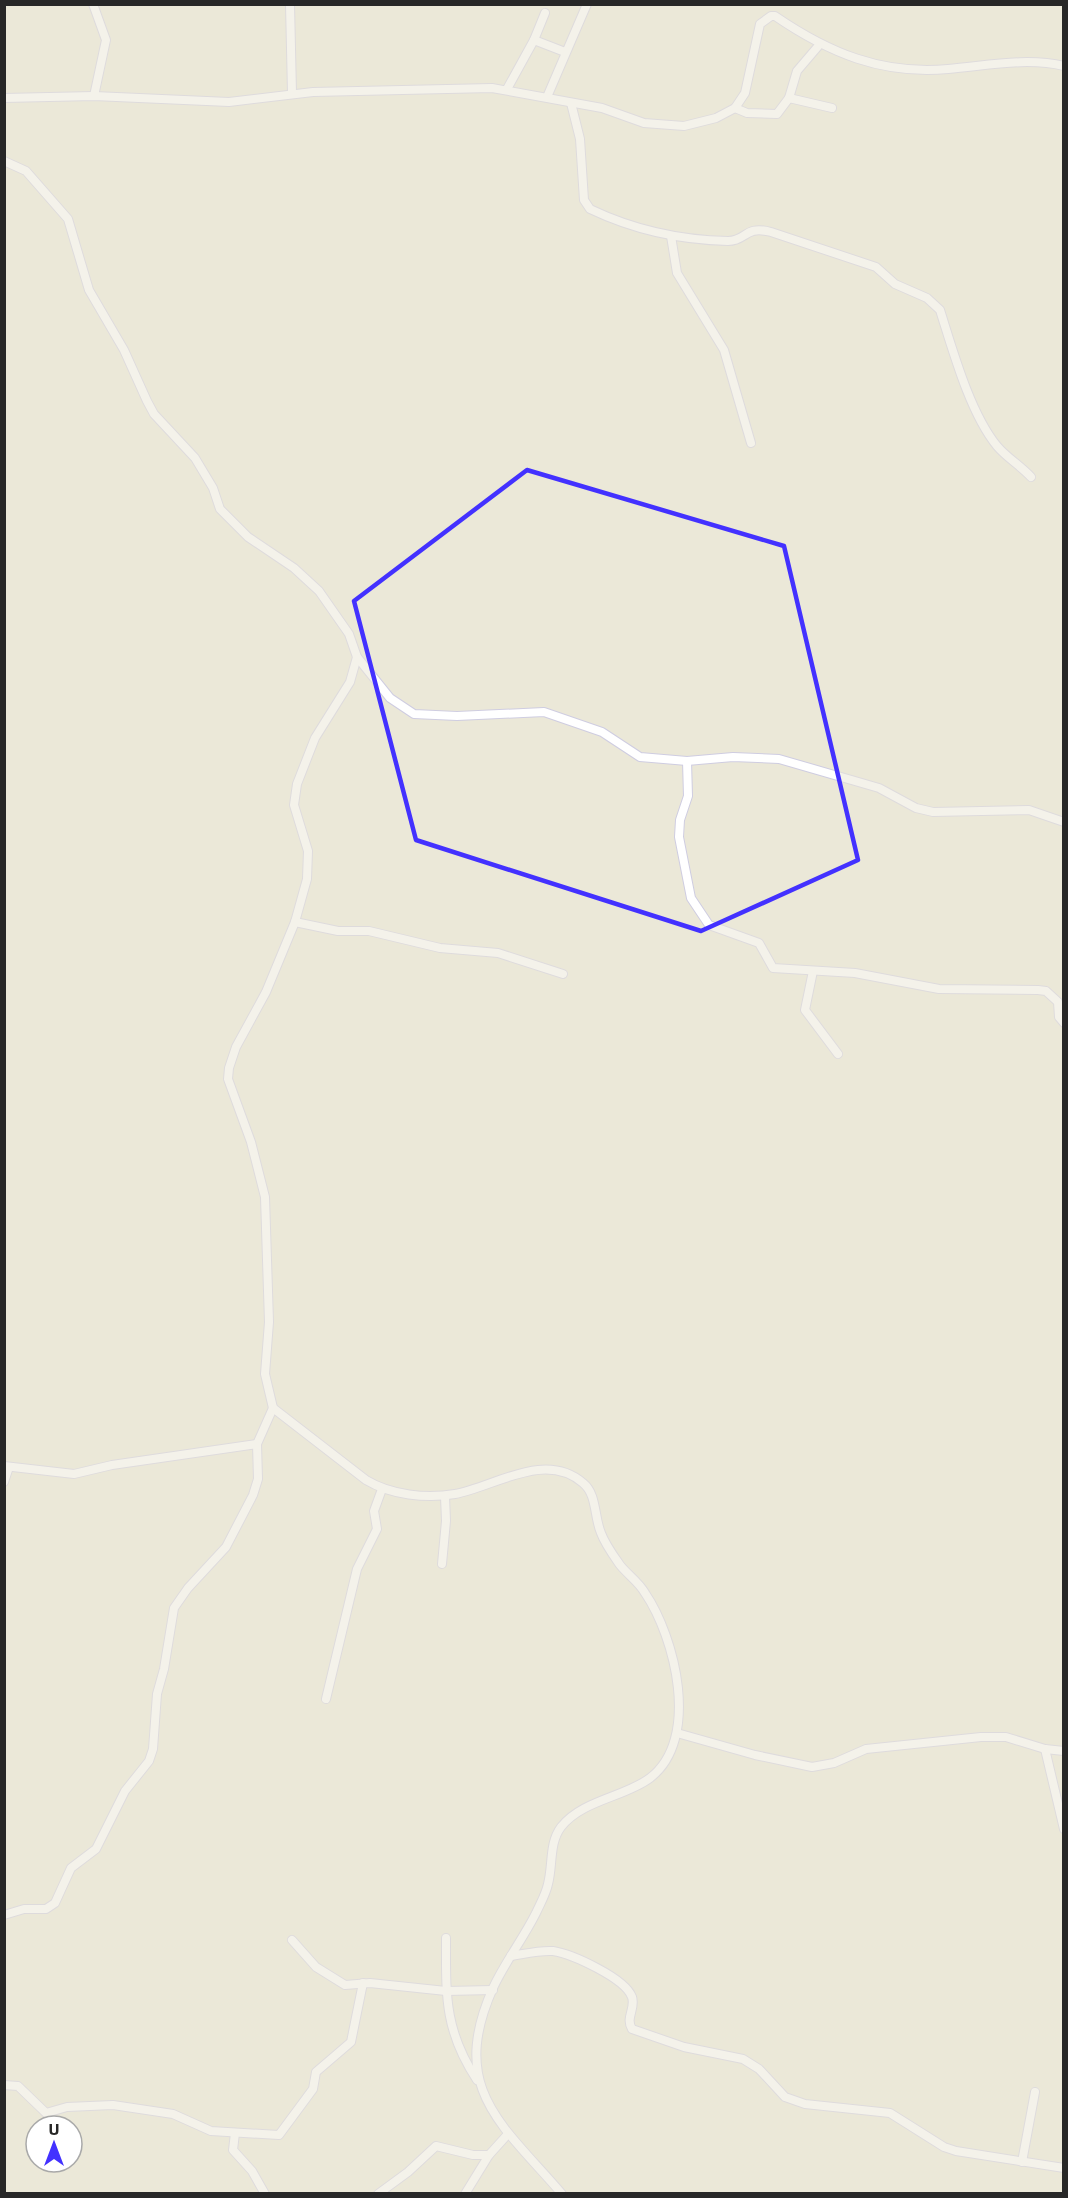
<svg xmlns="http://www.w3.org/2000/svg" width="1068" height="2198" font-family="'Exo 2',sans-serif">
	<rect width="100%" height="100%" fill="#ebe8d8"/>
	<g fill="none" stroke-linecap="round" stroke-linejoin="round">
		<g stroke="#cfcde1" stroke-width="10">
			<g id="minor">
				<path d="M93 4 106 40 94 96"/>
				<path d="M290 4 292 93"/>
				<path d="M534 40 565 52"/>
				<path d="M507 89 534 40 545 13"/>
				<path d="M547 97 587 4"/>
				<path d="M4 98 94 96 229 102 313 92 492 88 602 108 644 123 684 126 716 118 735 108 745 93 760 24 771 16H775C829 53 882 75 948 69 986 66 1026 57 1064 66"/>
				<path d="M789 98 797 71 820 44"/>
				<path d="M571 103 580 139 584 200 590 209C634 230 680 240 728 241 747 241 744 225 771 232L876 267 895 284 927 298 940 310C953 351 970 413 997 446 1006 457 1021 466 1031 477"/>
				<path d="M735 108 747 113 777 114 789 98 832 108"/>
				<path d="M4 161 26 171 68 219 89 290 124 350 147 401 154 414 195 458 213 488 220 509 248 537 294 568 319 591 349 634 357 657 350 682 315 738 297 784 294 805 308 851 307 879 295 922 266 992 236 1047 229 1068 228 1079 251 1142 265 1197 269 1322 265 1374 273 1408 366 1480C391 1495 426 1499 455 1494 494 1487 545 1450 583 1483 597 1494 594 1517 601 1533 605 1544 613 1555 620 1565 628 1575 639 1582 645 1593 675 1637 701 1739 650 1778 625 1797 582 1800 561 1827 549 1843 553 1865 548 1884 546 1894 540 1904 536 1913 523 1939 505 1962 493 1988 448 2089 502 2124 562 2194"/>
				<path d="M671 236 677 273 724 350 751 443"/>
				<path d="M357 657 390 698 414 714 457 716 544 712 602 732 640 757 687 761 733 757 779 759 879 788 916 808 933 812 1029 810 1064 822"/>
				<path d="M687 761 688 796 680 820 679 837 691 898 709 925 759 943 773 968 855 973 939 989 1038 990 1046 991 1058 1002 1059 1017 1064 1023"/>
				<path d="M295 922 338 931H369L440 948 498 953 563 974"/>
				<path d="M813 971 805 1010 838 1054"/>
				<path d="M4 1466 74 1474 112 1465 257 1444"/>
				<path d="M4 1482 9 1467"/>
				<path d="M442 1564 446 1521 445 1496"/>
				<path d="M326 1699 357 1569 377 1529 374 1511 382 1489"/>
				<path d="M677 1733 755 1755 812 1767 834 1763 866 1749 981 1737H1006L1045 1749 1064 1751"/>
				<path d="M1045 1749 1064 1829"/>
				<path d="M4 1915 24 1909H46L55 1903 71 1868 96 1849 125 1791 149 1761 153 1749 157 1694 164 1669 174 1608 188 1588 226 1547 253 1495 258 1479 257 1444 273 1408"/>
				<path d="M446 1938C446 1995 444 2030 477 2080"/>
				<path d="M292 1940 316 1967 345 1985 370 1983 446 1991 493 1990"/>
				<path d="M511 1956C524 1954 540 1950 553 1951 572 1954 625 1978 632 1997 636 2008 625 2018 632 2029L684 2047 743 2059 759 2069 785 2097 805 2104 890 2113 944 2147 956 2151 1064 2168"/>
				<path d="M4 2085 18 2086 46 2113 67 2107 113 2105 173 2114 211 2131 279 2135 313 2089 316 2072 351 2042 363 1983"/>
				<path d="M235 2133 233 2150 252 2171 265 2194"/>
				<path d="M1022 2162 1035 2092"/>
				<path d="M378 2194 408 2172 436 2146 473 2155H489L508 2134"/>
				<path d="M465 2194 489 2155"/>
			</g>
		</g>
		<use href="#minor" stroke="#fff" stroke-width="8"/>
	</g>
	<path d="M0 0H1068V2198H0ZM527 470 784 546 858 860 701 931 416 840 354 601Z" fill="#ebe8d8" fill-opacity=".55" fill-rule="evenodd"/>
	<path fill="none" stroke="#4331ff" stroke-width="4.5" stroke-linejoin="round" d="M527 470 784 546 858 860 701 931 416 840 354 601Z"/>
	<rect width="1068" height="2198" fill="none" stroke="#272727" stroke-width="12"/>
	<g transform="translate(54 2144)"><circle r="28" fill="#ffffff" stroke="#a9a9a9" stroke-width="1.5"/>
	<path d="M0-4.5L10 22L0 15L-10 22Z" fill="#4331ff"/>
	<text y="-9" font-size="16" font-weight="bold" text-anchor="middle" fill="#272727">U</text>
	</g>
</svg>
